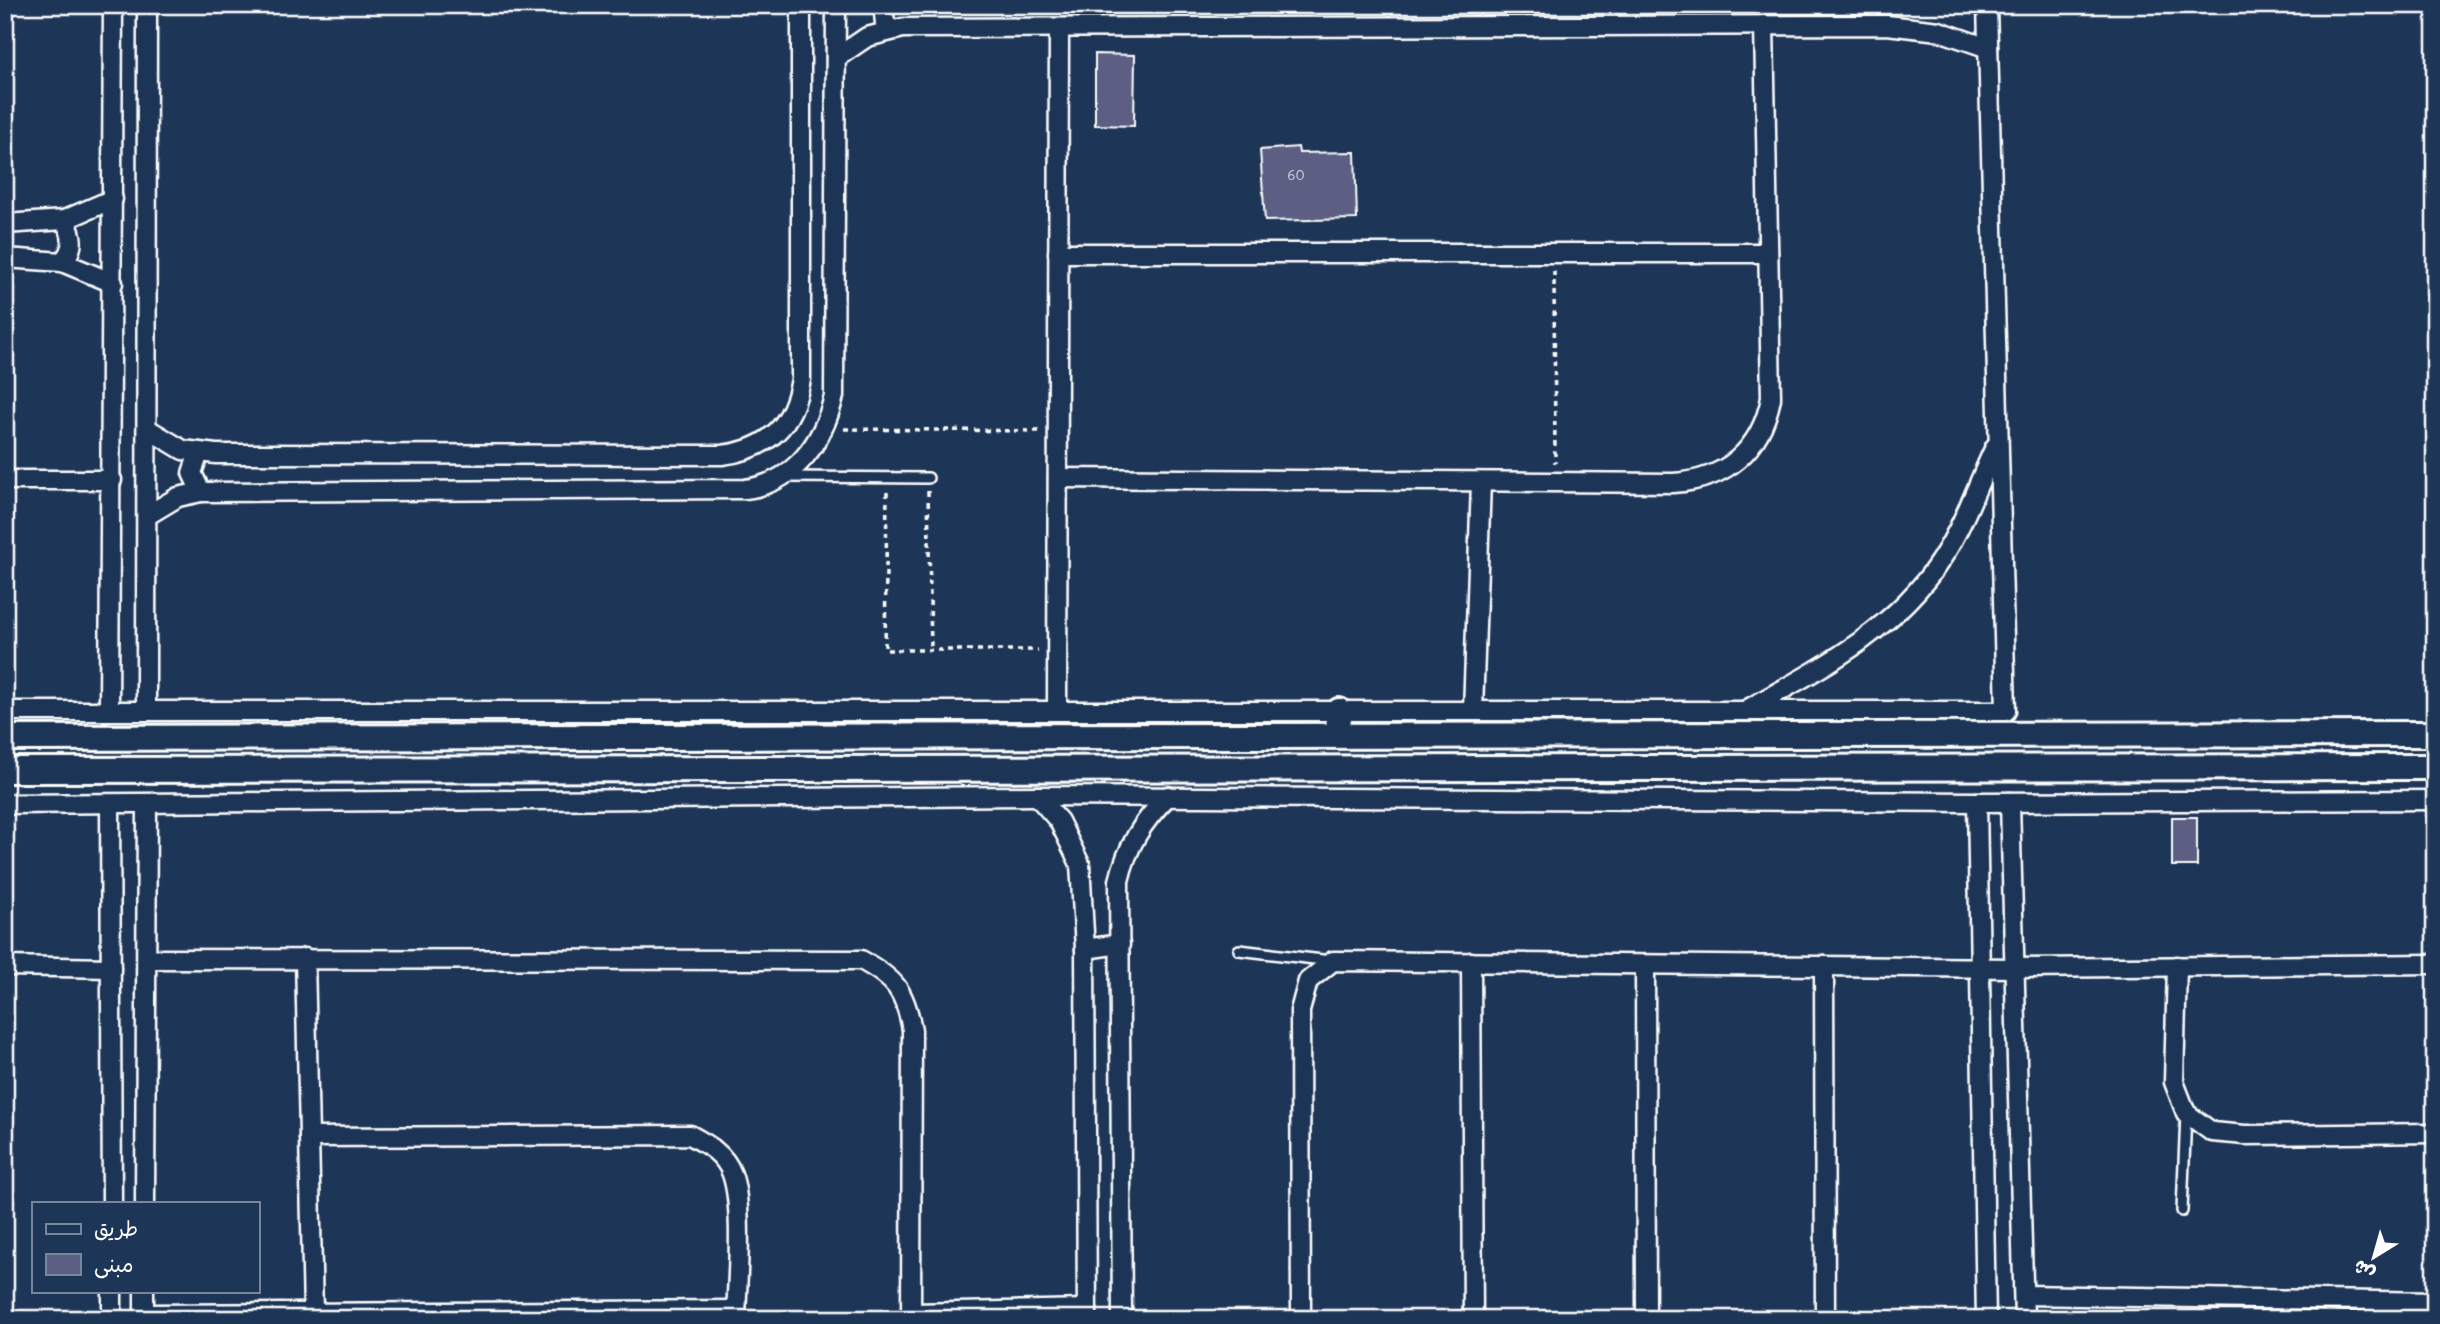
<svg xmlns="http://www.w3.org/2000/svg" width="2440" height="1324" font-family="Delius,'Playpen Sans Arabic',sans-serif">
	<rect width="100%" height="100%" fill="#1d3557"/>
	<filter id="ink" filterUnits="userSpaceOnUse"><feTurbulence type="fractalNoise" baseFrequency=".0143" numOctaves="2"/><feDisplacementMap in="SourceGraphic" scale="14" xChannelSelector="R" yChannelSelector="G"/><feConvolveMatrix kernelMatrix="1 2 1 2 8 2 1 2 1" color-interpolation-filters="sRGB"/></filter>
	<g filter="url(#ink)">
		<g fill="#5c5f83" stroke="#fff" stroke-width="2">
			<path d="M1095 54 1135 55 1134 126 1095 125Z"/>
			<path d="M1298 147 1299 153 1355 152 1357 219 1265 221 1260 150Z"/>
			<rect x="2172" y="817" width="25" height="49"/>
		</g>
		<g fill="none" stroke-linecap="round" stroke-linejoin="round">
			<g stroke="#fff" stroke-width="14">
				<g id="lane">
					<path d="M785 477 928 478"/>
					<path d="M1239 950 1331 961"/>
					<path d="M2182 1211 2186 1114"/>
				</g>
			</g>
			<g stroke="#fff" stroke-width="23">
				<g id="street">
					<path d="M883 5 885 23 891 29"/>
					<path d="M836 58 867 37 903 28 1887 25 1939 31 1988 48"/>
					<path d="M5 224 64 220 113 199"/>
					<path d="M1058 253H1768"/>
					<path d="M5 258 62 262 113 283"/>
					<path d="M62 262C75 249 74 235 64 220"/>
					<path d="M148 429 183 450 216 454 722 455C769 449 793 426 801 379V5"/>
					<path d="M199 453 192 473 201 492"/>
					<path d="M1058 478 1673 483C1726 480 1761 450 1771 398L1764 25"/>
					<path d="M5 480H112"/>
					<path d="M148 515 178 497 201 492 745 489C795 483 823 442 834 396L836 5"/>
					<path d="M1746 710C1819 669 1895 631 1942 558 1964 524 1978 483 1995 447"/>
					<path d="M5 711H2006L1987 5"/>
					<path d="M109 711 113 5"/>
					<path d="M146 711 147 5"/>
					<path d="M1057 711 1059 28"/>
					<path d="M1473 711 1481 482"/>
					<path d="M1037 796 1059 821 1080 864 1085 949 1087 1319"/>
					<path d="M1977 802 1986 1319"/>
					<path d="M2010 802 2024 1319"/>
					<path d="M5 804 1037 796 1977 802 2435 800"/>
					<path d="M110 804 112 1203"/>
					<path d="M1085 949 1120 944"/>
					<path d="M305 958 313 1313"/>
					<path d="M147 959 861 960C896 979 905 991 912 1030L911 1319"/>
					<path d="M1471 962 1473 1319"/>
					<path d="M1645 965 1646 1319"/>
					<path d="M5 966 111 968"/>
					<path d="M1824 966 1825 1319"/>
					<path d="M2177 966 2174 1082 2186 1113 2212 1132 2245 1135 2435 1133"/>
					<path d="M309 1137 690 1135C707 1144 725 1154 732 1174 744 1208 737 1280 736 1319"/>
					<path d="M145 1203 147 804"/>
					<path d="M112 1291V1319"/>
					<path d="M2024 1295 2435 1302"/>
					<path d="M911 1313 1087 1309"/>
					<path d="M144 1314 736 1310"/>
					<path d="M144 1319V1291"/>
					<path d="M1122 1319 1119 881C1127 846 1143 821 1168 796"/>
					<path d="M1301 1319 1300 1011 1308 981 1333 961 2015 968 2435 964"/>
				</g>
			</g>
			<g stroke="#fff" stroke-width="30">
				<g id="secondary">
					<path d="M1338 735 1339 711"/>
					<path d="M5 738 2435 734"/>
					<path d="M5 770 2435 767"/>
				</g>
			</g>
			<g stroke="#fff" stroke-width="3.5" stroke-dasharray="5 5" stroke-linecap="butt">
				<path d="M1554 271 1555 463"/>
				<path d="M844 429 1039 431"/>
				<path d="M928 491 931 650"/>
				<path d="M887 492 885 650H1038"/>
			</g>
			<use href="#lane" stroke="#1d3557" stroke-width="9"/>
			<use href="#street" stroke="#1d3557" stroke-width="18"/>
			<use href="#secondary" stroke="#1d3557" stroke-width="24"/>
		</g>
	</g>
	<g text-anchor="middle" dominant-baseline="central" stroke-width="7" stroke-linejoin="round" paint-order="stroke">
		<g font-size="14" fill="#d6d7e0">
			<text x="1296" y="175">60</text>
		</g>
	</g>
	<rect width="2440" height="1324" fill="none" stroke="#1d3557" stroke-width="28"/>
	<rect x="14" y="14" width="2412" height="1296" fill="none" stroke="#fff" stroke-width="2.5" filter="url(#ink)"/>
	<rect x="32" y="1202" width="228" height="91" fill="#1d3557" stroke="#77869a" stroke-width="2"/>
	<rect x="46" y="1224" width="35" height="10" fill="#1d3557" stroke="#77869a" stroke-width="2"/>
	<text x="94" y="1236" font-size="21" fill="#ffffff">طريق</text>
	<rect x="46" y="1254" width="35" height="21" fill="#5c5f83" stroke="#77869a" stroke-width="2"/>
	<text x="94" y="1272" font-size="21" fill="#ffffff">مبنى</text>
	<g transform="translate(2374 1257) rotate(217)" stroke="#1d3557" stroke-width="5" paint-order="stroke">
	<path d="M0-5L12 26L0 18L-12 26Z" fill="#ffffff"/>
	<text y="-10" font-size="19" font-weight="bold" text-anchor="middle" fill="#ffffff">ش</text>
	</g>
</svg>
